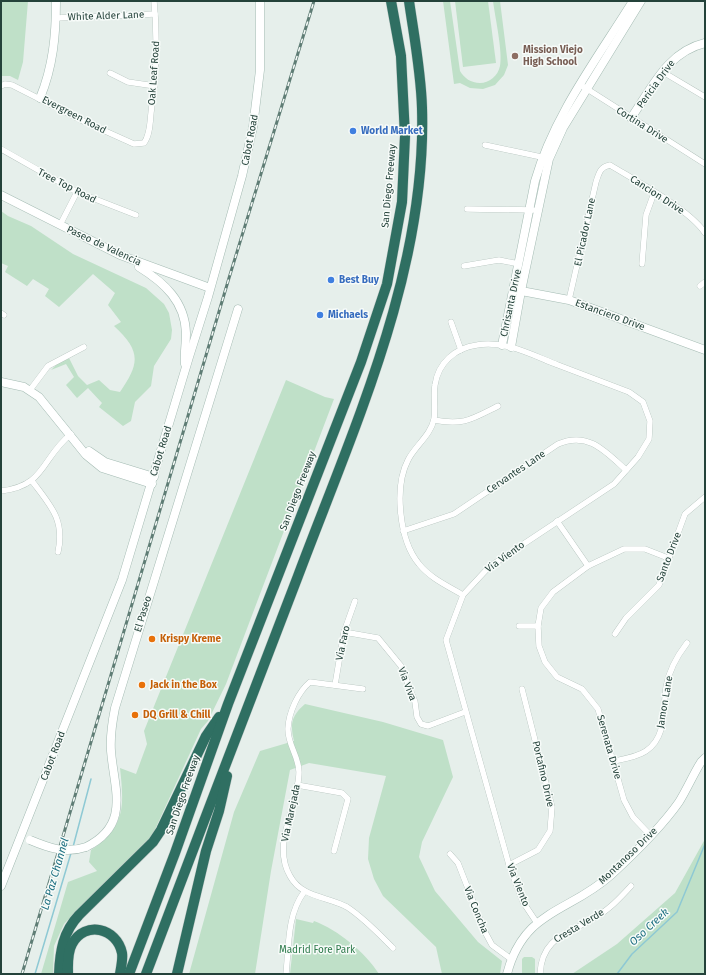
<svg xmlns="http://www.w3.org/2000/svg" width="706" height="975" font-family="'Fira Sans',sans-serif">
	<rect width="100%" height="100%" fill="#e6efeb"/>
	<g fill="#bfe0c8">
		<path d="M1 1H28L23 62 18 80 10 76H1Z"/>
		<path d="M443 1H450L460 71C464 78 471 83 480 83 489 83 498 76 500 66 503 52 495 17 493 1H500L508 65 504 75 495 85 483 89 470 88 460 83 454 84Z"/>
		<path d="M455 1H488L496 63 463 67Z"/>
		<path d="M1 211 8 216 31 226 73 254 146 288 164 304 169 313 172 330 171 339 154 366 151 386 135 402 131 421 123 426 99 407 102 403 88 388 77 398 66 385 74 377 66 364 51 370 57 364 69 358 78 376 87 385 99 380 110 390 120 392C140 363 141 351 114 326L121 322 108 305 115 293 93 274 59 307 45 296 49 289 33 279 27 286 5 272 8 266 1 263Z"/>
		<path d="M286 380 325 397 334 399 226 684 208 721 201 729 152 836 137 854 109 878 64 924 54 946 53 974H41L68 882 97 871 89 862 91 850C126 826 124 806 120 768L136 774 147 744 144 731Z"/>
		<path d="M305 704 383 722 443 740 453 777 422 842 419 857 435 891 478 942 502 961 500 974H442L436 947 383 896 374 879 368 859 369 838 386 776 309 763 290 770 271 871 255 974H189L234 812 260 751 294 741C290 724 291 716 305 704Z"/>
		<path d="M705 839V974H572L617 944 675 893Z"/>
		<path d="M296 919 313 923 314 921C338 930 365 952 379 974H290Z"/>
		<path d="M524 957H532L535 959V974H522V959Z"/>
	</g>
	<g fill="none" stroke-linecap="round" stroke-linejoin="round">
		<g stroke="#8ec9d4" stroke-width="1.5">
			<path d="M73 847 91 779"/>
			<path d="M35 974 71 853"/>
			<path d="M617 974 632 954 677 912 705 844"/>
		</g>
		<g stroke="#a8b8b2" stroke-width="6">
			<g id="street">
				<path d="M56 18 155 14"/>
				<path d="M663 72 705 97"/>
				<path d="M110 73 128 82 155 86"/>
				<path d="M1 86 5 84 12 85 85 122 134 144 144 143C150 135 150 123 151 113 156 75 158 39 154 1"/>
				<path d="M584 87 705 164"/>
				<path d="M485 145 546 158"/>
				<path d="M1 149 77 192 136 215"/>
				<path d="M467 209 533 210"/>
				<path d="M60 225 77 192"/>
				<path d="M642 264 646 215 654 193"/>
				<path d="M464 266 499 260 519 264"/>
				<path d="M700 286 705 282"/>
				<path d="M569 300 596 182C599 173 600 167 610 165 636 181 689 209 705 233"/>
				<path d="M1 313 4 315"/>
				<path d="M451 322 461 350"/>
				<path d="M30 390 48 366 84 347"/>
				<path d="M434 420C463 426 472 419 498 406"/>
				<path d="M32 481C51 506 65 520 58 552"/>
				<path d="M1 491C46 486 41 458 71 434"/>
				<path d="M557 521 588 566"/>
				<path d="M403 531 454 514 558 444C588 431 605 451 626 470"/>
				<path d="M463 595C448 586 430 578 419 564 399 540 394 487 408 460 415 446 431 435 434 419 436 408 433 396 435 385 438 363 455 348 477 345 505 340 532 355 558 365 582 374 605 383 629 392L643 402 650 421 649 439 638 457 614 484 489 567 463 595 446 640 509 865 523 902 537 923"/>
				<path d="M519 626H538"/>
				<path d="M344 632 378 638 401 666 415 702 417 717 421 724 428 726 465 712"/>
				<path d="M615 634 626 618 659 585 685 514 705 497"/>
				<path d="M335 685 344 632 355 601"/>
				<path d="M363 689 310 682C298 692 289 712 288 728 287 744 299 756 299 772 299 805 271 843 290 876 302 898 327 896 347 907 364 918 378 933 393 948"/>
				<path d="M614 761C624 759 637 757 646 751 667 737 663 709 666 687 669 670 677 656 687 643"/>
				<path d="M297 785 342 793 348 799 334 851"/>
				<path d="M651 836 633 817 624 800 598 709 582 689 557 677 545 662 539 646 538 626 541 608 553 592 588 566 624 549H645L668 558"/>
				<path d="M450 854 458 863 485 932 492 945 511 959"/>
				<path d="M509 865 538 850 550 831 552 807 522 689"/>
				<path d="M286 974C289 946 287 915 304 892"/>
				<path d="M540 974C542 937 568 934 594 918 609 910 620 898 631 886"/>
			</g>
		</g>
		<g stroke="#a4bbb3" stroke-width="9">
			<g id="secondary">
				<path d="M40 98C53 67 56 35 56 1"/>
				<path d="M631 118C652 88 667 52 705 43"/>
				<path d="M1 195 120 255 210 288"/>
				<path d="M139 267C165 283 185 302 186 333 186 344 184 354 185 364"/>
				<path d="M516 290 569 300 705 350"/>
				<path d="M502 345 535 181C554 115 597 59 633 1"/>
				<path d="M511 347 521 291 549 159 563 128 641 1"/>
				<path d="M1 382 24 387 39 397 86 455 102 468 152 484"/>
				<path d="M89 451 105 462 154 477"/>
				<path d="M86 847C131 825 114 789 111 751 110 737 112 723 115 708L238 309"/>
				<path d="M1 886 122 580 189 357 208 297 242 176 253 127 260 70V1"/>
				<path d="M507 974C524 909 569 913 611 875 635 853 660 829 679 802 687 789 693 775 701 762L705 758"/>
			</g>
		</g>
		<g stroke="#c2cac8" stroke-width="11">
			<g id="highway">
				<path d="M59 974C60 951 63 932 79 915L153 842 161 830 206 736 219 717"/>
				<path d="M68 974C68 964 67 953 72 944 85 920 117 928 122 953 123 959 121 968 120 974"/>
				<path d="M129 974 175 853 228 704 361 362 387 284 402 202 405 136 401 56 391 1"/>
				<path d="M146 974C196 841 247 709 298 576 354 427 427 270 422 108 421 72 414 36 409 1"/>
				<path d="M177 974 206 851 219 811 227 776"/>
			</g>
		</g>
		<use href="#street" stroke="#fff" stroke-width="5.5"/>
		<use href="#secondary" stroke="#fff" stroke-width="8"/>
		<use href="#highway" stroke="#2f6f62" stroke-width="10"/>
		<g stroke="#5f7d75" stroke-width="3">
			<path id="rail" d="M22 974 229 278 314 1"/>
		</g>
		<use href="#rail" stroke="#f7fbf9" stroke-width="1.5" stroke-dasharray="4.5" stroke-linecap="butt"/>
		<g stroke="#a4bbb3" stroke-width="9" stroke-linecap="butt">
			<path id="secondary-bridge" d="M30 840C49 848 66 854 86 847"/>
		</g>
		<use href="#secondary-bridge" stroke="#fff" stroke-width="8"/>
	</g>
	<circle fill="#8d6e63" stroke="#f7fbf9" stroke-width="1.5" cx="515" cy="56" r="4"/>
	<g fill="#3f7fe0" stroke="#f7fbf9" stroke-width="1.5">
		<circle cx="353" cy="131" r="4"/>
		<circle cx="331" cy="280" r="4"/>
		<circle cx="320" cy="315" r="4"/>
	</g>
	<g fill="#e8710a" stroke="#f7fbf9" stroke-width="1.5">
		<circle cx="152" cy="639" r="4"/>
		<circle cx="142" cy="685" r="4"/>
		<circle cx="135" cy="715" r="4"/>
	</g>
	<g text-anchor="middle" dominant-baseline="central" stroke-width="3" stroke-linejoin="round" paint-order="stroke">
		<g font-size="10" fill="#24423a" stroke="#f7fbf9">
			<text transform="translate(106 16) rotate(-2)">White Alder Lane</text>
			<text transform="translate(154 73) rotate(-86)">Oak Leaf Road</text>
			<text transform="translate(656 84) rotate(-54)">Pericia Drive</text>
			<text transform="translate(74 115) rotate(27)">Evergreen Road</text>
			<text transform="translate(642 125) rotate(32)">Cortina Drive</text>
			<text transform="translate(250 140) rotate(-79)">Cabot Road</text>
			<text transform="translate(67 186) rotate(27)">Tree Top Road</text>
			<text transform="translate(389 186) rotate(-85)">San Diego Freeway</text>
			<text transform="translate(657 195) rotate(33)">Cancion Drive</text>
			<text transform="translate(585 232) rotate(-78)">El Picador Lane</text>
			<text transform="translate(104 246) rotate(25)">Paseo de Valencia</text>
			<text transform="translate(511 303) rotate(-78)">Chrisanta Drive</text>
			<text transform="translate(610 315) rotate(20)">Estanciero Drive</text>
			<text transform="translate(161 451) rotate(-73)">Cabot Road</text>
			<text transform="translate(516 472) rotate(-34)">Cervantes Lane</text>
			<text transform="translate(298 491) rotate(-69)">San Diego Freeway</text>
			<text transform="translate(505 557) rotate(-36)">Via Viento</text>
			<text transform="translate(669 557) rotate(-69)">Santo Drive</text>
			<text transform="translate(143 614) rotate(-73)">El Paseo</text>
			<text transform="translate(343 643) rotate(-78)">Via Faro</text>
			<text transform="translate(407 684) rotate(69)">Via Viva</text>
			<text transform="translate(665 702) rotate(-80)">Jamon Lane</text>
			<text transform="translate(609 747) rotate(74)">Serenata Drive</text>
			<text transform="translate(53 756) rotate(-69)">Cabot Road</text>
			<text transform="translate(543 774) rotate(77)">Portafino Drive</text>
			<text transform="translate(183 795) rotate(-71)">San Diego Freeway</text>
			<text transform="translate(291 813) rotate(-78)">Via Marejada</text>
			<text transform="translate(628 856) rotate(-44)">Montanoso Drive</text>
			<text transform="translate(518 885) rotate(68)">Via Viento</text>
			<text transform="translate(476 910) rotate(68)">Via Concha</text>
			<text transform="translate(579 926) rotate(-31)">Cresta Verde</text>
		</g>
		<g font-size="10" font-weight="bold" fill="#785e54" stroke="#f7fbf9" text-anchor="start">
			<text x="523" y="50">Mission Viejo<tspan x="523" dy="12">High School</tspan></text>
		</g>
		<g font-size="10" font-weight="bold" fill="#366cbe" stroke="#f7fbf9" text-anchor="start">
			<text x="361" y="131">World Market</text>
			<text x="339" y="280">Best Buy</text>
			<text x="328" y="315">Michaels</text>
		</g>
		<g font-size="10" font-weight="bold" fill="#c56008" stroke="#f7fbf9" text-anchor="start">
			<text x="160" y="639">Krispy Kreme</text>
			<text x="150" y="685">Jack in the Box</text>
			<text x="143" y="715">DQ Grill &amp; Chill</text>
		</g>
		<g font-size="10" fill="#2d7a4b" stroke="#f7fbf9">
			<text x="317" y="950">Madrid Fore Park</text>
		</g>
		<g font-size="11" font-style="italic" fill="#1c6f80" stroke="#f7fbf9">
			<text transform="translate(55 874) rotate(-74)">La Paz Channel</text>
			<text transform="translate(649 927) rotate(-43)">Oso Creek</text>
		</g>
	</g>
	<rect width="706" height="975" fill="none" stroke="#24423a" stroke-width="4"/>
</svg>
